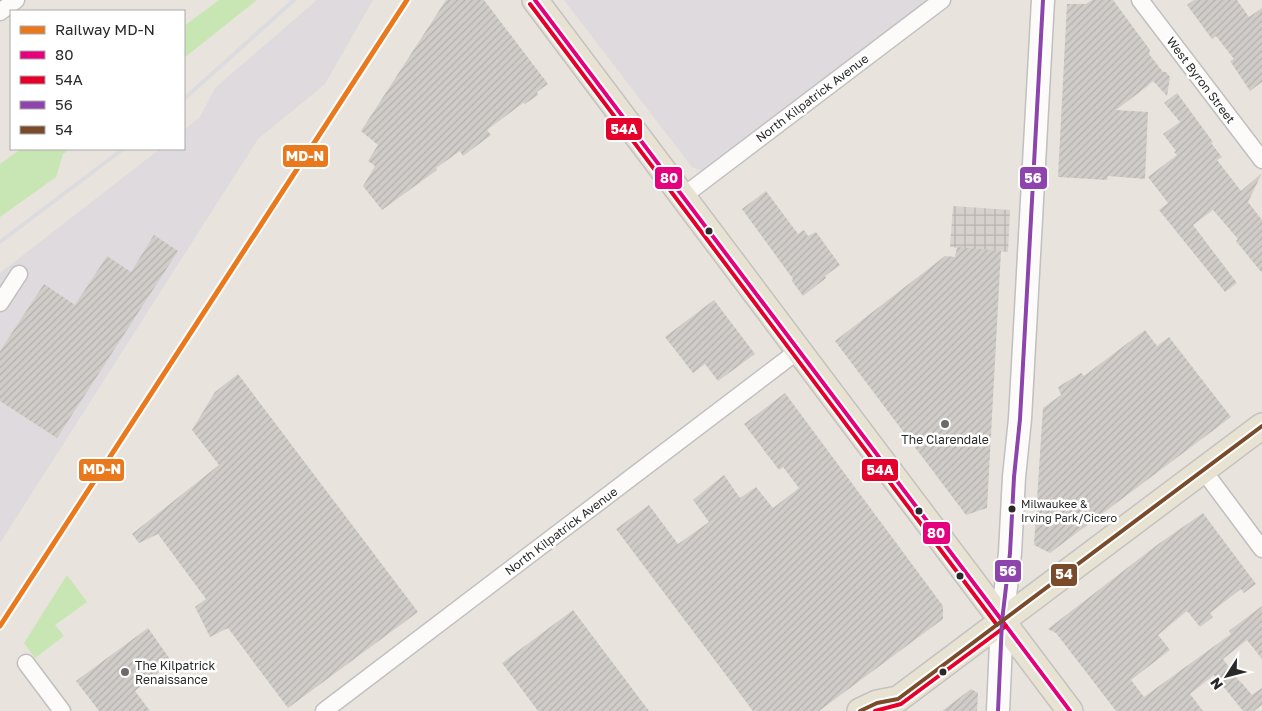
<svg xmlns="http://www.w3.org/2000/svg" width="1262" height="711" font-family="'Golos Text',sans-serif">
	<defs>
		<pattern id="plaza-grid" width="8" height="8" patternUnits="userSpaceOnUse" patternTransform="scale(1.25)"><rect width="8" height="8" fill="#d6d1cc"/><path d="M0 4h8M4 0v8" fill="none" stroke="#b8b3af"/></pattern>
		<pattern id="building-hatch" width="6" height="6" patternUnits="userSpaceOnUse" patternTransform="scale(1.25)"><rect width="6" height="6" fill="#d0cdc9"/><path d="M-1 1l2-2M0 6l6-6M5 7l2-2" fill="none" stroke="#b3b0ad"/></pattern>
	</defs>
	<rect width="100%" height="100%" fill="#e8e3dd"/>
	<g fill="#dedadd">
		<path d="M317 0H373L325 84 258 139 0 543V273L160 149H184V130L200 117 215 88Z"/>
		<path d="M564 0H931L703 170 697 169 692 167Z"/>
	</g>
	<g fill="#c8e6b3">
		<path d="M219 0H257L184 58V26Z"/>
		<path d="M21 149H70L63 154 56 177 0 217V164Z"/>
		<path d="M67 575 87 602 55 625 64 636 35 658 24 643Z"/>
	</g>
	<path fill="url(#plaza-grid)" d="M953 206 1010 210 1008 252 950 247Z"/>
	<g fill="url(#building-hatch)">
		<path d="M446 0H484L548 84 537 92 538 95 525 104 523 103 487 130 491 135 463 156 460 151 436 168 437 170 382 210 363 186 375 166 368 161 378 145 361 131Z"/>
		<path d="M1092 0H1113L1150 50 1149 54 1163 72H1166L1170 77 1167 96 1153 81 1150 84 1149 83V85L1116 110 1148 112 1145 179 1108 176 1107 180 1058 177 1067 4H1086Z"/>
		<path d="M1194 0H1237L1249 17 1262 8V82L1250 91 1230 61 1234 59 1216 36 1212 39 1187 5Z"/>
		<path d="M1177 93 1213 142 1211 143 1222 157 1217 160 1241 191 1262 173 1248 202 1262 220V273L1236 241 1238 239 1213 210 1193 225 1237 283 1225 292 1159 210 1168 203 1148 177 1177 155 1174 152 1176 151 1163 134 1180 122 1164 103Z"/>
		<path d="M766 191 798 234 804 230 808 236 816 232 840 265 825 276 826 278 803 296 792 281 793 279 742 209Z"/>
		<path d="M154 235 178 251 57 438 0 401V351L44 284 75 305 107 256 131 272Z"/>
		<path d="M957 247 1001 251 987 508 966 515 835 341 945 256 955 257Z"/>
		<path d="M714 300 755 354 718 381 705 364 693 373 665 337Z"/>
		<path d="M1145 330 1157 346 1169 337 1231 417 1050 553 1034 545 1043 408 1061 395 1058 387 1081 373 1084 376Z"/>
		<path d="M238 374 418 612 288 708 228 628 210 637 195 607 206 599 158 534 139 543 132 534 219 465 192 430 215 392Z"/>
		<path d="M785 393 943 606V619L819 711H753L616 529 649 505 678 544 709 522 693 500 724 475 740 498 756 487 773 508 799 488 783 467 779 470 744 424Z"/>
		<path d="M1203 513 1256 584 1244 593 1241 589 1210 613 1213 617 1200 627 1187 611 1158 635 1170 650 1131 680 1144 697 1231 634 1229 631 1262 606V659L1247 640 1223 659 1240 682H1241L1252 695 1262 688V705L1254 711H1243L1214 675 1190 694 1203 711H1116L1056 633 1048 629 1157 545Z"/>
		<path d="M573 610 649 711H538L502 663Z"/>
		<path d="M148 628 172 662 135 691 150 711H99L76 681Z"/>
		<path d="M971 689 978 693 977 711H942Z"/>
	</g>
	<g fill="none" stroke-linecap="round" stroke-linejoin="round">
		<g stroke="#c1bfbf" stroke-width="19">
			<g id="minor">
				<path d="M1140 0 1262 160"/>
				<path d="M0 12 16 0"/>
				<path d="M682 197 942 0"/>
				<path d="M0 303 19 274"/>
				<path d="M1203 470 1262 549"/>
				<path d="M26 663 62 711"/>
				<path d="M324 711 799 350"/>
			</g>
		</g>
		<g stroke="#c1bfbf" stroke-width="25">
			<path id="secondary" d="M998 711 1002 621 1010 553 1014 477 1020 419 1043 0"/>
		</g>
		<g stroke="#c4c2c0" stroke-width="28">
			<g id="primary">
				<path d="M535 0 1070 711"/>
				<path d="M860 711 877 703 898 699 1262 426"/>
			</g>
		</g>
		<use href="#minor" stroke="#fcfbfa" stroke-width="16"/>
		<use href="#secondary" stroke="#fcfbfa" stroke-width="22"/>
		<use href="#primary" stroke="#e7e2d1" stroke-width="25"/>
		<g stroke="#dcdcde" stroke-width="4">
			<path d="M184 99 294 0"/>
			<path d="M0 242 123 149"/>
		</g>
		<g stroke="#fff" stroke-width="8">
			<path id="bus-1" d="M535 0 1070 711"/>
		</g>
		<g stroke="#fff" stroke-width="8">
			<g id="bus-2">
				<path d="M530 4 997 625"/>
				<path d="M875 711 901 704 1006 626"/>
			</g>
		</g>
		<g stroke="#fff" stroke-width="8">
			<path id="bus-3" d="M998 711 1002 621 1010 553 1014 477 1020 419 1043 0"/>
		</g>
		<g stroke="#fff" stroke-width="8">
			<path id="bus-4" d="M860 711 877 703 898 699 1262 426"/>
		</g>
		<use href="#bus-1" stroke="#e5007d" stroke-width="4"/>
		<use href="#bus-2" stroke="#e4002b" stroke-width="4"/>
		<use href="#bus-3" stroke="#8e44ad" stroke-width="4"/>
		<use href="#bus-4" stroke="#7a4b2a" stroke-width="4"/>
		<g stroke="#fff" stroke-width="9">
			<path id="rail-1" d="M0 626 407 0"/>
		</g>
		<use href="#rail-1" stroke="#ea791e" stroke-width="5"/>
	</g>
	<g fill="#292929" stroke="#fff" stroke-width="2">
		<circle cx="709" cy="231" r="4.5"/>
		<circle cx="1012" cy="509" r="4.5"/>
		<circle cx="919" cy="511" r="4.5"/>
		<circle cx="960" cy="576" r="4.5"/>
		<circle cx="943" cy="672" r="4.5"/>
	</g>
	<g fill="#6c6a68" stroke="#fff" stroke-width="2">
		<circle cx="945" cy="424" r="5"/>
		<circle cx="125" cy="672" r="5"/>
	</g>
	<g text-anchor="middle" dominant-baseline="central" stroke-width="5" stroke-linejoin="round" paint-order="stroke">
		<g font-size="11" fill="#292929" stroke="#fff" text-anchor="start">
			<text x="1021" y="503">Milwaukee &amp;<tspan x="1021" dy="14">Irving Park/Cicero</tspan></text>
		</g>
		<g font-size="12" fill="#292929" stroke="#fff">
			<text transform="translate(1201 80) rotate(53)">West Byron Street</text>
			<text transform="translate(812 98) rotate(-37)">North Kilpatrick Avenue</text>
			<text transform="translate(561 531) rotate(-37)">North Kilpatrick Avenue</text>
		</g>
		<g font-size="12" fill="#292929" stroke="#fff">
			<text x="945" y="439">The Clarendale</text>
			<text x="135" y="665" text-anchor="start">The Kilpatrick<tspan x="135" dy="14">Renaissance</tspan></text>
		</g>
	</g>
	<g stroke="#fff" stroke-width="2">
		<rect x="605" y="117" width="38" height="24" rx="5" fill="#e4002b"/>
		<rect x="282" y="144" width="47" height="24" rx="5" fill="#ea791e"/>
		<rect x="654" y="166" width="29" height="24" rx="5" fill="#e5007d"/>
		<rect x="1019" y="166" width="29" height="24" rx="5" fill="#8e44ad"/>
		<rect x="78" y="458" width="47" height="24" rx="5" fill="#ea791e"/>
		<rect x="861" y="458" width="38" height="24" rx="5" fill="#e4002b"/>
		<rect x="922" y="521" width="29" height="24" rx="5" fill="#e5007d"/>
		<rect x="994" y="559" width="28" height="24" rx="5" fill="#8e44ad"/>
		<rect x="1050" y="563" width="28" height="24" rx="5" fill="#7a4b2a"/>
	</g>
	<g font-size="14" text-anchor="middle" font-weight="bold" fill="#fff">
		<text x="624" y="134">54A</text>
		<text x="305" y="161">MD-N</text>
		<text x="669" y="183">80</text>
		<text x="1033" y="183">56</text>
		<text x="102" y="474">MD-N</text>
		<text x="880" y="475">54A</text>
		<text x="936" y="538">80</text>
		<text x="1008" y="576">56</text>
		<text x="1064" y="579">54</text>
	</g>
	<rect x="10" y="10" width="175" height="140" fill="#ffffff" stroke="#a9a9a9"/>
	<rect x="20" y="26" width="25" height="8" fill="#ea791e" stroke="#a9a9a9"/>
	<text x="55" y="35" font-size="15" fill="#292929">Railway MD-N</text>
	<rect x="20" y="51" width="25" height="8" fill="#e5007d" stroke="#a9a9a9"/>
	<text x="55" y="60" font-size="15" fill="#292929">80</text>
	<rect x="20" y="76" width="25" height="8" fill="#e4002b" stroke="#a9a9a9"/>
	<text x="55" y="85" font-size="15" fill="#292929">54A</text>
	<rect x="20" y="101" width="25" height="8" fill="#8e44ad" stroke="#a9a9a9"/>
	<text x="55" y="110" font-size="15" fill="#292929">56</text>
	<rect x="20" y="126" width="25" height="8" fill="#7a4b2a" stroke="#a9a9a9"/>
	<text x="55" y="135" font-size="15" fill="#292929">54</text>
	<g transform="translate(1227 676) rotate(234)" stroke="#ffffff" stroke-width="4" paint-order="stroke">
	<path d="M0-4L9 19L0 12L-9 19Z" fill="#292929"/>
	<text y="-8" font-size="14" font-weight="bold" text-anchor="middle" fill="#292929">N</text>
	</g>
</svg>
